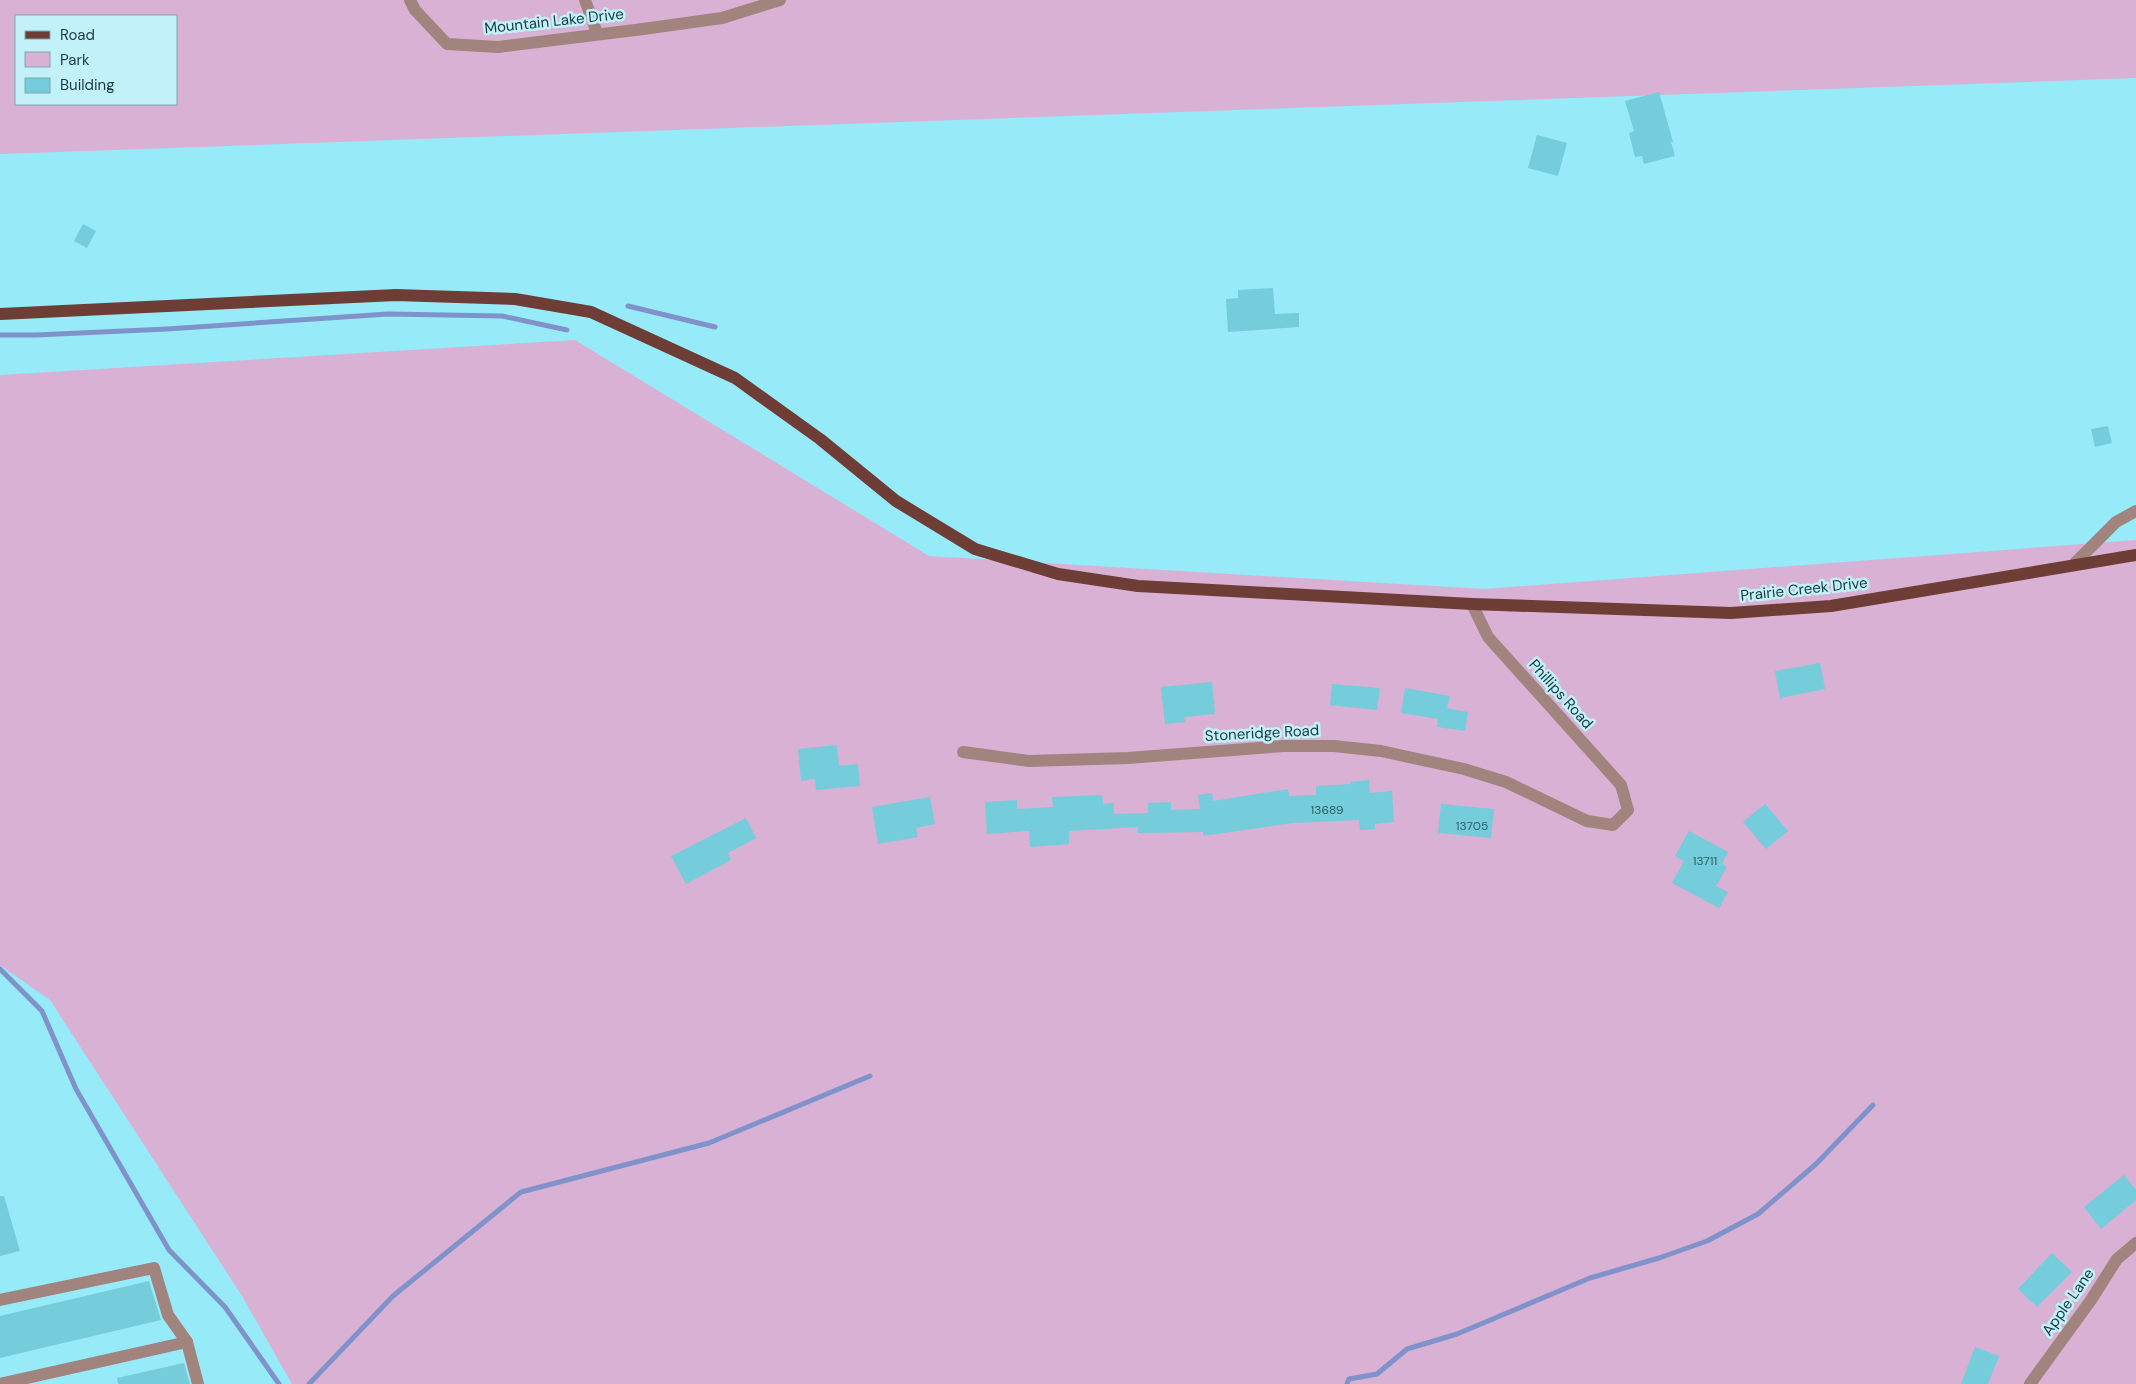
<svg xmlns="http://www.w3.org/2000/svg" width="2136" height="1384" font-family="'DM Sans',sans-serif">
	<rect width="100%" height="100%" fill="#97eaf8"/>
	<g fill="#d8b1d4" fill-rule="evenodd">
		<path d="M0 0H2136V78L0 154ZM16 16H176V104H16Z"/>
		<path d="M575 340 929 556 1484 589 2136 540V1384H292L242 1296 50 1000 0 965V375Z"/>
	</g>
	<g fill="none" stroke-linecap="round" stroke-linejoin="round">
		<g stroke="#7f92ca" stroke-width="5">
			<path d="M628 306 715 327"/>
			<path d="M0 335H36L167 329 388 314 502 316 567 330"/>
			<path d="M0 969 42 1011 76 1089 169 1250 225 1307 279 1384"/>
			<path d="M309 1384 393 1296 521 1192 709 1143 870 1076"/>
			<path d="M1347 1384 1349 1379 1377 1374 1407 1349 1457 1334 1590 1278 1659 1258 1707 1241 1758 1214 1816 1164 1873 1105"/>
		</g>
	</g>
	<g fill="#75ccdb">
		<path d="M1659 92 1673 142H1671L1675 156 1644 164 1642 156 1635 157 1629 133 1634 131 1625 101Z"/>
		<path d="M1537 135 1567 143 1558 176 1528 168Z"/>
		<path d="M83 224 96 231 87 248 74 241Z"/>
		<path d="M1273 288 1275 314 1299 313V327L1228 332 1226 299 1238 298V290Z"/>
		<path d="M2108 426 2112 443 2095 447 2091 429Z"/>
		<path d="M1820 663 1825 689 1780 698 1775 671Z"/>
		<path d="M1212 682 1215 714 1184 717 1185 722 1165 724 1161 687Z"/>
		<path d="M1332 684 1380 688 1377 710 1330 705Z"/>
		<path d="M1405 688 1450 696 1447 708 1468 712 1465 731 1437 727 1438 719 1401 713Z"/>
		<path d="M837 745 839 766 858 764 860 786 816 790 815 779 801 781 798 749Z"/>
		<path d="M1369 780 1370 793 1392 791 1394 822 1375 824V829L1360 830 1359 820 1292 823 1203 836V832L1138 833V827L1069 831V844L1030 847 1029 831 987 834 985 802 1017 800V809L1053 807 1052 797 1102 795 1103 804 1114 803V814L1148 813V803L1171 802V810L1200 809 1198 795 1212 793 1213 801 1288 789 1289 796 1316 795V786L1350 784V782Z"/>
		<path d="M930 797 935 824 916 828 918 837 878 844 872 807Z"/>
		<path d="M1441 804 1494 809 1491 838 1438 833Z"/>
		<path d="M1765 804 1788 831 1766 849 1743 822Z"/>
		<path d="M746 818 756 838 728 853 731 860 686 884 671 856Z"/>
		<path d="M1689 831 1728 852 1722 864 1727 867 1716 886 1728 892 1719 908 1672 883 1684 861 1675 856Z"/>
		<path d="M2124 1175 2136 1190V1200L2101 1229 2084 1207Z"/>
		<path d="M0 1196H4L20 1251 0 1256Z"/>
		<path d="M2052 1253 2072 1272 2037 1307 2018 1289Z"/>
		<path d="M149 1281 161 1320 0 1358V1316Z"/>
		<path d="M1975 1347 1999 1356 1988 1384H1961Z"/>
		<path d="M184 1363 190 1384H118L117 1378Z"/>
	</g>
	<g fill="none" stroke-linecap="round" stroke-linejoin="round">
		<g stroke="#a2847f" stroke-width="12">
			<path d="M410 0 415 10 447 44 498 47 643 29 722 18 780 0"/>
			<path d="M585 0 597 33"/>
			<path d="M2075 563 2116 522 2136 511"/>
			<path d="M963 752 1029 761 1128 758 1284 746H1334L1381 751 1464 769 1506 782 1587 821 1613 825 1628 810 1621 785 1488 637 1472 604"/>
			<path d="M0 1300 154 1268 168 1315 187 1342 198 1384"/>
			<path d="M0 1384 187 1342"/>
			<path d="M2030 1384 2091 1300 2117 1259 2136 1243"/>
		</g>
		<path stroke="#6e3d36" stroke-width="12" d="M0 314 396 295 515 299 591 312 735 378 820 439 896 501 975 549 1058 574 1138 586 1472 604 1731 613 1831 606 2136 555"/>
	</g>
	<g text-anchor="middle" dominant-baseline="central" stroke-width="5" stroke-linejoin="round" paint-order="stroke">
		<g font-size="12" fill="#2e5e67">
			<text x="1327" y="810">13689</text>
			<text x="1472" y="826">13705</text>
			<text x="1705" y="861">13711</text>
		</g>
		<g font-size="15" fill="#173a40" stroke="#c2f1fa">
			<text transform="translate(554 21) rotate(-6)">Mountain Lake Drive</text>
			<text transform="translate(1804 589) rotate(-6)">Prairie Creek Drive</text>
			<text transform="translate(1561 694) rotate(48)">Phillips Road</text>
			<text transform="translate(1262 733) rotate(-3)">Stoneridge Road</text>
			<text transform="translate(2068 1302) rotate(-55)">Apple Lane</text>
		</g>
	</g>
	<rect x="15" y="15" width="162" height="90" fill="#c2f1fa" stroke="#7ea8b0"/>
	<rect x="25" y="31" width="25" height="8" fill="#6e3d36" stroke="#7ea8b0"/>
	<text x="60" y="40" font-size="15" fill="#173a40">Road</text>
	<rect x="25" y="52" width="25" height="15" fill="#d8b1d4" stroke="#7ea8b0"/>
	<text x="60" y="65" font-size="15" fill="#173a40">Park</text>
	<rect x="25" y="78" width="25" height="15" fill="#75ccdb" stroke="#7ea8b0"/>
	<text x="60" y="90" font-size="15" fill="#173a40">Building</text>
</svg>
